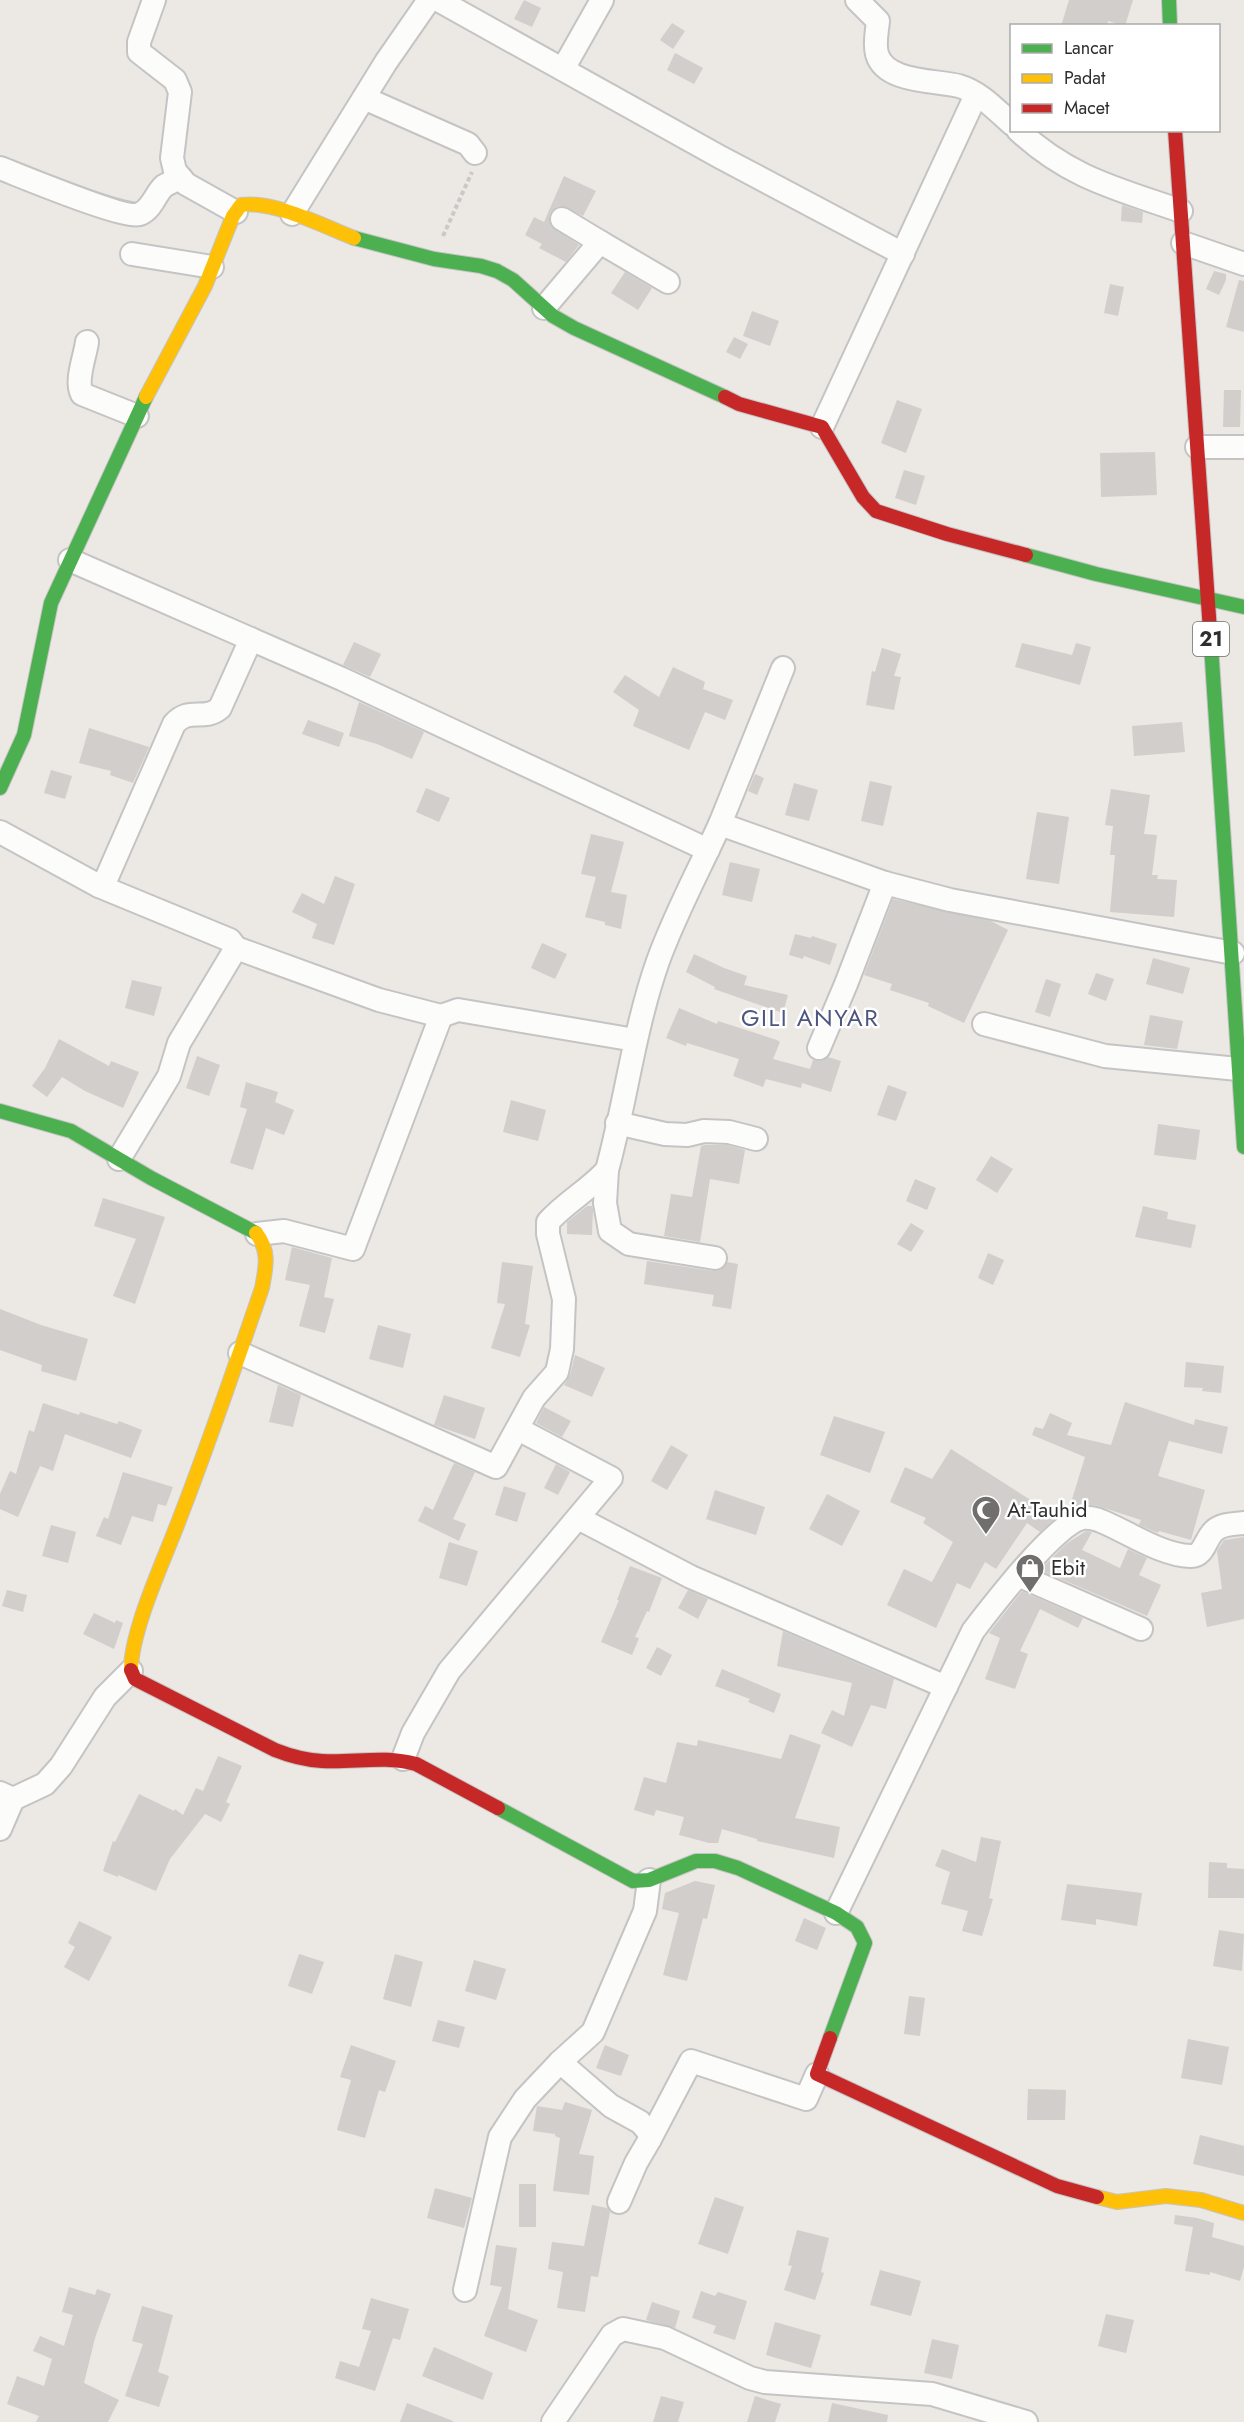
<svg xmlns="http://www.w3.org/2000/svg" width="1244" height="2422" font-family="Jost,sans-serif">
	<rect width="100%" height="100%" fill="#ece8e4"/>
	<g fill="#d1cecb">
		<path d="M524 0 541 8 532 27 514 19Z"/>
		<path d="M1069 0H1133L1125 26 1108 21 1107 26H1061Z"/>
		<path d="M672 23 685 31 673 49 660 40Z"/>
		<path d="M675 53 703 68 694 84 667 70Z"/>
		<path d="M564 176 596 191 583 216 563 206 556 207 550 213 549 219 551 226 579 245 566 262 539 248 542 244 525 235 534 217 544 222Z"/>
		<path d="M1122 205 1143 212 1142 223 1121 221Z"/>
		<path d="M1214 271 1226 274V280L1219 295 1206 289Z"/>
		<path d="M625 272 652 288 638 310 611 293Z"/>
		<path d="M1239 280 1244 281V332L1226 327Z"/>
		<path d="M1110 284 1124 287 1118 316 1104 313Z"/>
		<path d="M752 311 779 321 770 346 743 336Z"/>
		<path d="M734 337 748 344 740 359 726 352Z"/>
		<path d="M1224 390H1241L1240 427H1223Z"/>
		<path d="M897 400 922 409 906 453 881 443Z"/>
		<path d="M1155 452 1157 495 1101 497 1100 453Z"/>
		<path d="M904 470 925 476 916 505 895 498Z"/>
		<path d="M354 642 381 654 370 677 343 665Z"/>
		<path d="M1022 643 1072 655 1076 643 1091 647 1080 685 1015 667Z"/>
		<path d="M882 648 901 654 894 676 901 677 894 710 866 705 872 671 875 672Z"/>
		<path d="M673 667 705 682 703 689 733 700 725 720 705 712 689 750 633 726 639 710 613 692 625 675 659 697Z"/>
		<path d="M359 702 424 732 412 759 377 744 349 736Z"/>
		<path d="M308 720 344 733 339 747 302 734Z"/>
		<path d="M1182 722 1185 752 1134 756 1132 726Z"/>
		<path d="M89 728 149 747 133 783 110 775 111 771 79 763Z"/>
		<path d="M51 770 72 776 65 799 44 793Z"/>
		<path d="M755 774 764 778 757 795 748 791Z"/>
		<path d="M870 781 892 786 883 826 861 821Z"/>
		<path d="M794 783 818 790 809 821 785 815Z"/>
		<path d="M426 788 450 798 439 822 416 812Z"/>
		<path d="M1111 789 1150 795 1144 834 1157 835 1152 875H1158L1157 879 1177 880 1174 917 1110 912 1115 855H1110L1113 826 1105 825Z"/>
		<path d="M1037 812 1069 817 1059 884 1026 879Z"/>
		<path d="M591 834 624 842 611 892 627 895 621 929 605 925V922L585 917 596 877 581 874Z"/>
		<path d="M730 862 760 869 752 902 722 895Z"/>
		<path d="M335 876 355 884 334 945 312 938 317 924 292 912 302 893 324 904Z"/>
		<path d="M893 899 991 921 1008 930 964 1023 928 1006 929 1003 890 990 892 984 864 975Z"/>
		<path d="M795 934 811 938 812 936 837 944 830 965 804 956 803 959 789 955Z"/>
		<path d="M542 943 567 954 555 979 531 968Z"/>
		<path d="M694 954 724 968 747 976 744 985 788 995 783 1013 714 989 715 987 686 972Z"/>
		<path d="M1153 958 1190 968 1183 994 1146 984Z"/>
		<path d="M1096 973 1114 979 1106 1001 1088 994Z"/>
		<path d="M1046 979 1061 984 1050 1017 1035 1012Z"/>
		<path d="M132 980 162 987 154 1016 125 1008Z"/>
		<path d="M679 1008 717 1024 718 1021 777 1040 780 1042 773 1059 810 1069 813 1060 821 1061 828 1057 841 1061 831 1092 802 1083 801 1088 766 1079 763 1087 733 1076 739 1059 687 1043 686 1046 666 1038Z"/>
		<path d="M1150 1015 1183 1021 1177 1049 1144 1045Z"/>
		<path d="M59 1039 109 1066 111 1061 139 1072 123 1108 85 1091 62 1077 47 1097 32 1086 45 1068Z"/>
		<path d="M197 1056 220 1065 209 1096 186 1088Z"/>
		<path d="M246 1082 278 1092 275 1102 294 1110 284 1135 266 1128 253 1170 230 1163 247 1109 240 1107Z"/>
		<path d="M888 1085 907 1092 896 1121 877 1115Z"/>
		<path d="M511 1100 546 1110 538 1141 503 1132Z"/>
		<path d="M1158 1124 1200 1130 1196 1160 1154 1155Z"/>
		<path d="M705 1145H727L745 1150 739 1184 710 1179 700 1242 664 1236 671 1194 692 1197 701 1146Z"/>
		<path d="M991 1156 1013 1169 997 1193 976 1180Z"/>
		<path d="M915 1179 936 1188 927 1210 906 1201Z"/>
		<path d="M103 1198 165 1217 135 1304 113 1296 136 1239 94 1226Z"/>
		<path d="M587 1206H592L593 1210 592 1235 567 1234V1222Z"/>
		<path d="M1143 1206 1168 1212 1167 1219 1196 1225 1191 1248 1135 1237Z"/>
		<path d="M911 1223 924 1231 911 1252 897 1244Z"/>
		<path d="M292 1247 332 1258 324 1297 334 1299 325 1333 299 1326 310 1285 285 1280Z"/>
		<path d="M988 1253 1004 1260 993 1285 978 1278Z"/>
		<path d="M647 1261 713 1271 720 1270 727 1262 738 1264 731 1309 712 1306 714 1295 644 1284Z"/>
		<path d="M502 1262 533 1266 525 1324 530 1325 520 1357 491 1348 505 1304 497 1303Z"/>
		<path d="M0 1309 41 1325 88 1339 76 1381 41 1371 42 1365 0 1350Z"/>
		<path d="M378 1325 411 1334 403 1368 369 1359Z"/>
		<path d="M575 1355 605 1368 592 1397 564 1385 570 1375Z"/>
		<path d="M1186 1362 1224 1366 1221 1393 1202 1391 1203 1388 1184 1387Z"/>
		<path d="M278 1385 301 1395 293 1427 269 1422Z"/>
		<path d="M444 1395 485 1408 475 1439 434 1425Z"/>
		<path d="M1125 1402 1194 1425 1195 1419 1228 1427 1222 1454 1169 1441 1158 1476 1205 1490 1191 1540 1159 1531 1158 1533 1139 1525 1141 1520 1098 1506 1083 1504 1069 1509 1085 1457 1032 1435 1035 1427 1043 1429 1050 1413 1072 1423 1067 1435 1111 1445Z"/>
		<path d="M43 1403 79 1415 80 1412 117 1424 119 1421 142 1430 131 1458 65 1434 53 1471 40 1466 18 1517 0 1509V1494L10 1471 16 1474 29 1430 34 1432Z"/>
		<path d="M544 1407 571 1421 562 1437 536 1423Z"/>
		<path d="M834 1416 885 1432 870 1473 820 1455Z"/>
		<path d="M671 1445 688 1455 667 1490 651 1481Z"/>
		<path d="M951 1449 1057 1517 1040 1532 1027 1523 996 1569 985 1562 970 1589 957 1583 936 1628 887 1605 904 1569 932 1582 953 1542 923 1523 926 1518 890 1502 905 1467 932 1479Z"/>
		<path d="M454 1463 475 1472 453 1519 466 1524 459 1541 418 1521 425 1506 433 1510Z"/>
		<path d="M556 1464 570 1472 558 1495 544 1488Z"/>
		<path d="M123 1472 173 1487 166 1506 158 1504 153 1522 132 1516 121 1545 96 1536 104 1517 108 1519Z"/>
		<path d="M504 1486 526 1493 517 1522 495 1515Z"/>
		<path d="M715 1490 765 1507 756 1535 706 1519Z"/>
		<path d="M827 1494 860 1511 842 1546 809 1529Z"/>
		<path d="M51 1525 76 1532 68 1563 42 1556Z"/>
		<path d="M1086 1531 1092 1532 1082 1550 1120 1568 1128 1549 1147 1558 1139 1575 1161 1585 1147 1616 1040 1570 1066 1544Z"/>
		<path d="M1244 1537V1619L1207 1627 1201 1593 1222 1589 1217 1551 1224 1540Z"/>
		<path d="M449 1542 478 1551 467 1586 439 1578Z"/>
		<path d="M630 1566 662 1578 649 1612 647 1611 635 1637 639 1638 632 1655 601 1642 619 1600H617Z"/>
		<path d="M7 1590 27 1595 23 1612 2 1606Z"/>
		<path d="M688 1590 708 1599 698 1619 678 1608Z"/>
		<path d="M1022 1591 1083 1618 1078 1628 1040 1609 1020 1651 1028 1654 1015 1689 985 1679 1000 1638 989 1633Z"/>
		<path d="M94 1613 115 1623 116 1620 123 1623 114 1649 83 1634Z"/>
		<path d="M783 1631 894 1679 886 1709 871 1705 852 1747 821 1733 832 1710 844 1716 852 1683 777 1666Z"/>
		<path d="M657 1647 672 1655 661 1676 646 1668Z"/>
		<path d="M722 1669 781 1694 774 1713 748 1702 750 1699 715 1686Z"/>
		<path d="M790 1734 821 1745 795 1818 840 1827 834 1858 757 1841V1839L722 1829 718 1843H709L679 1835 684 1817 656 1810 654 1816 634 1810 644 1777 666 1783 677 1742 697 1746 698 1740 781 1759Z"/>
		<path d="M218 1756 242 1766 226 1802 230 1804 221 1822 205 1814 170 1859 156 1891 118 1875V1877L103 1871 113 1841 115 1842 139 1794 174 1811 175 1809 183 1815 196 1788 203 1791Z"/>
		<path d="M981 1837 1001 1841 989 1898 993 1899 982 1936 962 1931 968 1911 941 1904 950 1872 935 1866 942 1849 976 1862Z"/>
		<path d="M1209 1862 1227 1863V1868L1244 1869V1898H1208Z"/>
		<path d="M695 1881 715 1885 707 1919 703 1918 687 1981 663 1975 679 1913 662 1909 665 1893Z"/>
		<path d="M1067 1884 1142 1893 1137 1926 1096 1919V1925L1061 1920Z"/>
		<path d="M804 1918 826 1928 817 1950 795 1941Z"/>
		<path d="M79 1921 112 1937 89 1981 64 1967 75 1947 68 1943Z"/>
		<path d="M1219 1930 1244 1934 1242 1971 1213 1966Z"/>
		<path d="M299 1954 324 1962 312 1994 288 1986Z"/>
		<path d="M395 1954 423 1962 411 2007 383 1999Z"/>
		<path d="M474 1960 506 1969 496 2000 465 1991Z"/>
		<path d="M909 1996 925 1998 920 2036 904 2034Z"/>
		<path d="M438 2020 465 2027 459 2048 432 2041Z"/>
		<path d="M1188 2039 1229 2047 1222 2085 1181 2078Z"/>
		<path d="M351 2045 396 2061 385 2092 379 2090 365 2138 337 2130 351 2080 340 2077Z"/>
		<path d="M605 2045 629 2055 621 2076 596 2068Z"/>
		<path d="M1028 2089 1066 2090 1065 2120H1027Z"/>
		<path d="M565 2102 592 2110 579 2154 594 2156 589 2195 553 2191 560 2138 555 2136V2134L533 2131 537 2106 562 2110Z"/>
		<path d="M1200 2135 1244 2146V2176L1193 2164Z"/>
		<rect x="519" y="2184" width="17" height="43"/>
		<path d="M435 2188 472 2198 464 2228 427 2218Z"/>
		<path d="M715 2197 744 2207 728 2254 698 2244Z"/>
		<path d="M592 2205 607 2208 610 2212 598 2277 591 2276 585 2312 557 2308 563 2272 548 2269 552 2242 584 2246Z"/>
		<path d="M1175 2215 1197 2218 1214 2223 1212 2237 1244 2246V2267L1240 2281 1210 2272V2275L1185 2271 1193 2227 1174 2224Z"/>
		<path d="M797 2230 829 2238 821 2272 824 2273 815 2300 784 2290 792 2266 788 2265Z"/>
		<path d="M496 2245 517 2248 508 2309 538 2320 526 2352 484 2336 502 2287 490 2285Z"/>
		<path d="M880 2270 921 2281 911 2316 870 2305Z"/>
		<path d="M69 2287 95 2295 97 2289 111 2294 95 2338 84 2383 119 2400 108 2422H36L39 2416 7 2404 17 2376 44 2386 52 2359 33 2351 40 2336 64 2346 73 2315 62 2312Z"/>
		<path d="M701 2291 715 2296 718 2292 747 2301 735 2340 713 2333 716 2326 692 2318Z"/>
		<path d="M371 2298 409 2309 400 2340 393 2338 375 2391 335 2378 340 2361 359 2367 371 2331 362 2329Z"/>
		<path d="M652 2302 680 2311 675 2328 646 2320Z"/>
		<path d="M142 2306 173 2315 158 2372 169 2376 159 2407 125 2396 143 2344 132 2341Z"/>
		<path d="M1106 2314 1134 2320 1126 2353 1098 2346Z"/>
		<path d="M775 2322 821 2335 811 2368 766 2355Z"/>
		<path d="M932 2339 959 2345 952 2379 924 2373Z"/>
		<path d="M434 2347 493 2373 483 2400 422 2376Z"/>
		<path d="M661 2396 684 2402 678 2422H653Z"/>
		<path d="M755 2396 781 2404 775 2422H747Z"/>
		<path d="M407 2403 453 2421V2422H400Z"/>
		<path d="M832 2403 888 2415 887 2422H828Z"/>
	</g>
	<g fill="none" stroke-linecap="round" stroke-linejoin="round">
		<g stroke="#c5c4c5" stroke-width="26">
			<g id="street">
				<path d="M154 0 139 42V52L175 80 180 92 172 158 175 171 186 184 236 212"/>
				<path d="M438 0 720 157 903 254"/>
				<path d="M857 0 878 21C877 32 874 43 877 54 885 83 936 80 959 86 980 92 996 110 1012 124"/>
				<path d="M563 69 602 0"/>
				<path d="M364 98 468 144 475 153"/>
				<path d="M1018 130C1069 178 1118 189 1181 211"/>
				<path d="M0 168C21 176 126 220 140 214 153 208 155 194 164 186 169 183 176 180 181 178"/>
				<path d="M292 214 386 62 429 0"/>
				<path d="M600 242 668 282"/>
				<path d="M1183 243 1244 264"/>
				<path d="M132 254 212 267"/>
				<path d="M544 308 600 242 562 219"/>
				<path d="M87 342C85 357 75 381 82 394L137 416"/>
				<path d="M822 427 976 95"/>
				<path d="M1197 447H1244"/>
				<path d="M70 560 342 679 708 850"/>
				<path d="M720 824 783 668"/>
				<path d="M0 832 99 886"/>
				<path d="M236 948 379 1000 441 1016 458 1010 635 1040"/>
				<path d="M984 1024 1105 1056 1238 1069"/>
				<path d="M819 1048 846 984 885 883"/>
				<path d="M617 1123 665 1134 687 1135 704 1131 729 1132 756 1139"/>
				<path d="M119 1159 169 1076 179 1043 236 948 230 940 99 886 107 877 174 724C190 706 203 722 220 708L251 639"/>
				<path d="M607 1170 605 1203 610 1231 629 1244 715 1258"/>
				<path d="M257 1234 284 1231 353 1249 441 1016"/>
				<path d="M240 1353 496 1467 534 1398 557 1372 562 1349 564 1299 548 1234V1222C566 1202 589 1190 607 1170 626 1101 634 1029 658 961 675 914 699 870 720 824L885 883 950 900 1233 953"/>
				<path d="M578 1518 691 1577 946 1687"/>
				<path d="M1018 1575 1141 1629"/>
				<path d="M403 1759 413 1733 449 1671 611 1478 518 1429"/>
				<path d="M0 1793 13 1799 45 1784 61 1766 105 1697 131 1671"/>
				<path d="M0 1829 13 1799"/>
				<path d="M836 1913 973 1631C990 1609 1057 1521 1083 1518 1088 1517 1097 1519 1101 1521 1128 1532 1161 1555 1190 1556 1204 1557 1205 1539 1214 1531 1221 1524 1234 1524 1244 1523"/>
				<path d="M560 2062 611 2106 640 2122 648 2131 650 2139 636 2163 619 2202"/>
				<path d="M650 2139 691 2061 806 2099 817 2074"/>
				<path d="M465 2290 500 2137 525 2099 560 2062 593 2032 645 1911 649 1880"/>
				<path d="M553 2422 612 2335 623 2329 665 2338 750 2378 765 2382 932 2394 1026 2422"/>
			</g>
		</g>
		<g stroke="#c5c4c5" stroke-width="16">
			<g id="fast">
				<path d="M1169 0 1170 26"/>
				<path d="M354 238 434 259 481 266 497 271 513 280 553 316 574 328 725 397"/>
				<path d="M1026 555 1096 574 1244 607"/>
				<path d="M1211 645 1244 1147"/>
				<path d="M0 788 24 735 51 603 146 397"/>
				<path d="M0 1111 71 1131 151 1178 256 1233"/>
				<path d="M498 1808 633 1881 649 1880 696 1861H715L738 1868 836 1913 857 1927 865 1943 830 2038"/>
			</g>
		</g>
		<g stroke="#c5c4c5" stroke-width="16">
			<g id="slow">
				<path d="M146 397 205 286 233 216 241 205C273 200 323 226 354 238"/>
				<path d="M131 1670C131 1629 166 1556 181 1515 210 1440 236 1364 262 1288 266 1267 270 1251 256 1233"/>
				<path d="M1097 2197 1117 2202 1166 2196 1201 2200 1244 2213"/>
			</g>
		</g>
		<g stroke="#c5c4c5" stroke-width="16">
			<g id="jam">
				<path d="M1175 130 1211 645"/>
				<path d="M725 397 739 404 822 427 863 497 876 511 947 534 1026 555"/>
				<path d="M131 1670 135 1679 275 1750C290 1756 305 1760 322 1761 354 1763 384 1755 416 1764L498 1808"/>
				<path d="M830 2038 817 2074 1057 2186 1097 2197"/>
			</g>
		</g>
		<path stroke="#c9c9c8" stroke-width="4" stroke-dasharray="4.5 3" stroke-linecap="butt" d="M443 236 472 172"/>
		<use href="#street" stroke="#fcfcfb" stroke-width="22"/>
		<use href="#fast" stroke="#4caf50" stroke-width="14"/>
		<use href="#slow" stroke="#ffc107" stroke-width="14"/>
		<use href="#jam" stroke="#c62828" stroke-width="14"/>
	</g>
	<defs>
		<g id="mosque-pin" transform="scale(1.5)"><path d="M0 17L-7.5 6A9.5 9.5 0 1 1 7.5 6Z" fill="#706f6e" stroke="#fff"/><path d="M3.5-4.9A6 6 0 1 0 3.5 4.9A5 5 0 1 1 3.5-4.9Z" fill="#fff"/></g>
		<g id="shop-pin" transform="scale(1.5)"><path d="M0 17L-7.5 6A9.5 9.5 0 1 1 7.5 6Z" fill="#706f6e" stroke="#fff"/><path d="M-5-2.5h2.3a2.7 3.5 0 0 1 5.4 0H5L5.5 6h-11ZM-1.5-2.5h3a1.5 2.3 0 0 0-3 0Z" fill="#fff"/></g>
	</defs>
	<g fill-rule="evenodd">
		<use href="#mosque-pin" x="986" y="1510"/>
		<use href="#shop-pin" x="1030" y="1568"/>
	</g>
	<g text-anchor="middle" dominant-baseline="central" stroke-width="5" stroke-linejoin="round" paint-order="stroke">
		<rect fill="#fff" stroke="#6d6d6d" stroke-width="1.5" x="1193" y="622" width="36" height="34" rx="4.5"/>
		<g font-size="20" font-weight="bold" fill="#2e2e2e">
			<text x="1211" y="639">21</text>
		</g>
		<g font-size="21" fill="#2e2e2e" stroke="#fff" text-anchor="start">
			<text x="1007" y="1510">At-Tauhid</text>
			<text x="1051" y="1568">Ebit</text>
		</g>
		<g font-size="24" letter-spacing="1.5" fill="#4d5680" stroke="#fff">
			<text x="810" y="1017">GILI ANYAR</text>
		</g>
	</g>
	<rect x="1010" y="24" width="210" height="108" fill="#ffffff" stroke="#ababab" stroke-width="1.5"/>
	<rect x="1022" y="44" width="30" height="9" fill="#4caf50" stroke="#ababab" stroke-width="1.5"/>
	<text x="1064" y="54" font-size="18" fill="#2e2e2e">Lancar</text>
	<rect x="1022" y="74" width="30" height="9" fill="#ffc107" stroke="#ababab" stroke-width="1.5"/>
	<text x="1064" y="84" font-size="18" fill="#2e2e2e">Padat</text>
	<rect x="1022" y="104" width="30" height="9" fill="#c62828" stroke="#ababab" stroke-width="1.5"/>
	<text x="1064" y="114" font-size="18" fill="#2e2e2e">Macet</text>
</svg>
